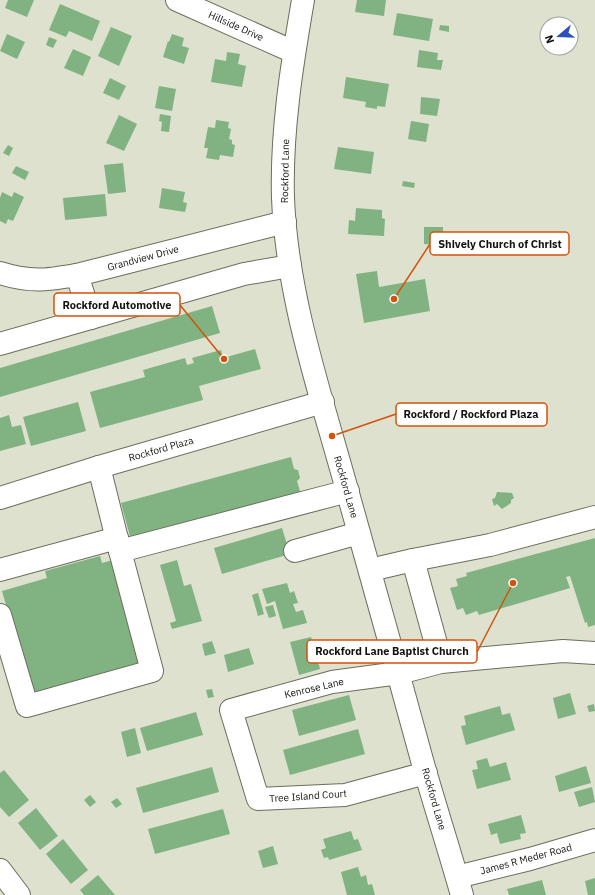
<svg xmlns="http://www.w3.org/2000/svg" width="595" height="895" font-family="'IBM Plex Sans',sans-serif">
	<rect width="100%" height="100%" fill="#dee1ce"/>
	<g fill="#80b381">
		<path d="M8 0H34L27 17 5 8Z"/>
		<path d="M357 0H386L384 16 355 12Z"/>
		<path d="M60 4 100 21 92 41 69 31 66 37 49 30Z"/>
		<path d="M397 13 433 19 429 41 393 35Z"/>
		<path d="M440 25 449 26V32L439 30Z"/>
		<path d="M111 27 132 36 119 66 98 56Z"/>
		<path d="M7 34 25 42 17 59 0 51Z"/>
		<path d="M172 34 184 38 182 46 189 48 184 64 163 57 168 41 169 42Z"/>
		<path d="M49 37 57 40 53 48 46 45Z"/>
		<path d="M73 49 91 57 83 76 64 68Z"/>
		<path d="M419 50 438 53 437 60H443L441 70 417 67Z"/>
		<path d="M227 52 240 54 238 64 246 66 242 87 211 82 215 59 226 61Z"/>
		<path d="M346 77 389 84 385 107 377 106V109L365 107 366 102 343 98Z"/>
		<path d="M110 78 126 86 119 100 103 93Z"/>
		<path d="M159 86 176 89 172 111 155 108Z"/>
		<path d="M421 97 440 99 437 116 420 114Z"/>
		<path d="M160 114 171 116 169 132 161 131 162 122 159 121Z"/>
		<path d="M119 115 137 124 124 151 106 143Z"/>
		<path d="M216 120 229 122 228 128 231 129 229 139 232 140V144L235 145 233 157 220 155 219 160 206 158 208 148H204L208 127 215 128Z"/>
		<path d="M411 121 429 124 426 142 408 139Z"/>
		<path d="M8 145 13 148 9 156 3 153Z"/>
		<path d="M338 147 374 152 371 174 334 169Z"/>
		<path d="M123 163 126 192 108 194 104 165Z"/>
		<path d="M16 166 29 172 25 180 12 173Z"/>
		<path d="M403 181 415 183 414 188 402 186Z"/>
		<path d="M162 188 185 192 183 202 187 203 185 212 159 208Z"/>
		<path d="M2 192 12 197 14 192 24 197 13 221 8 219 6 224 0 221V198Z"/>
		<path d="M105 194 107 216 65 220 63 198Z"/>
		<path d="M356 208 382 210V218L385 219 384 236 348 234 349 220 355 221Z"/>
		<path d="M424 227H443V245L424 244Z"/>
		<path d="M377 271 379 287 425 279 430 311 364 323 356 274Z"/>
		<path d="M212 306 220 333 0 397V368Z"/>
		<path d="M255 349 261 369 199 386 203 400 100 428 90 392 145 377 143 370 185 358 187 365 194 363 192 358 221 350 223 358Z"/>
		<path d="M78 402 86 431 31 446 23 417Z"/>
		<path d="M9 415 12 427 21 425 26 444 0 451V418Z"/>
		<path d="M291 457 294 469 298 470 300 478 297 481 301 495 131 540 121 503Z"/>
		<path d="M497 492 512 493 514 498 511 500V503L502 509 497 504 494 506 492 499 495 498Z"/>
		<path d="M282 528 290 554 222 574 214 548Z"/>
		<path d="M595 538V625L588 627 587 622 585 623 570 576 566 577 570 588 479 615 477 611 466 615 463 608 457 610 450 588 458 586 456 579 467 576 466 573Z"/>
		<path d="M100 556 102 563 116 559 144 661 31 693 2 591 47 578 45 571Z"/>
		<path d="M177 560 184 586 191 584 202 621 172 629 170 623 176 621 160 565Z"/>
		<path d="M287 583 290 593 294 591 298 603 293 604 296 612 303 610 307 623 283 629 275 601 267 604 262 589Z"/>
		<path d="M258 593 264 614 258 616 252 595Z"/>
		<path d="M273 605 276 616 269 618 265 607Z"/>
		<path d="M311 637 320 669 299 675 290 642Z"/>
		<path d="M212 641 216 653 205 656 202 644Z"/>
		<path d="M249 648 254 664 228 672 224 655Z"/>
		<path d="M212 689 214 697 208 698 206 690Z"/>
		<path d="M570 693 576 714 558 719 553 698Z"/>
		<path d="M349 695 356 720 299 736 292 710Z"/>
		<path d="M594 704 595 711 589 712 587 706Z"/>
		<path d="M500 706 502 715 510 713 515 730 466 745 461 726 466 725 464 716Z"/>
		<path d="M196 712 203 735 147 751 140 728Z"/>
		<path d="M135 728 141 753 127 757 121 732Z"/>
		<path d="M358 729 365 754 290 775 283 750Z"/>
		<path d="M487 758 490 767 506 762 511 780 477 789 472 770 478 769 476 761Z"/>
		<path d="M586 766 591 783 559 792 555 776Z"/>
		<path d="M212 767 219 792 143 813 136 788Z"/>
		<path d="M4 770 29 800 9 817 0 807V773Z"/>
		<path d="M592 787 595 802 579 807 574 792Z"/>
		<path d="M90 795 96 802 90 807 84 800Z"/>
		<path d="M117 798 122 804 116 808 111 802Z"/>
		<path d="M36 808 58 836 40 850 18 823Z"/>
		<path d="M223 809 230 834 155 854 148 829Z"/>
		<path d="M521 815 526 833 520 834 521 839 500 844 497 833 491 835 488 824Z"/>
		<path d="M351 831 354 840 358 839 362 850 329 860 328 857 324 858 321 850 326 848 323 839Z"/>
		<path d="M63 839 88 870 71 884 46 854Z"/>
		<path d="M273 846 278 864 263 868 258 851Z"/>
		<path d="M358 867 361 877 366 875 368 885 372 884 375 895H347L341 872Z"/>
		<path d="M98 875 115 895H84L80 890Z"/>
		<path d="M595 878V895H588L585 881Z"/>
		<path d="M542 880 546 895H509L507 889Z"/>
	</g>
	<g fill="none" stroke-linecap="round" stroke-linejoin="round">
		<g stroke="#6b6e5d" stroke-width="24">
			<g id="minor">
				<path d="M177 0 294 52"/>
				<path d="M0 273C31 283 50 280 81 274L285 222"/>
				<path d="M77 275 91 318"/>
				<path d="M0 344 244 274 290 266"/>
				<path d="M99 467 120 551"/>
				<path d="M0 498 99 467 323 402"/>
				<path d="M295 551 359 533"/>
				<path d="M413 560 490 545 595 517"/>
				<path d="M0 570 117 538"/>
				<path d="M370 570 413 560 441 662 399 673 332 682 231 710 258 799 345 795 426 773"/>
				<path d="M0 615 27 706 152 671 120 551 348 491"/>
				<path d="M441 662 563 651 595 653"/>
				<path d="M0 870 19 895"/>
				<path d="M457 877 530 859 595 840"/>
			</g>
		</g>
		<g stroke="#6b6e5d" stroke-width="24">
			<path id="major" d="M303 0C292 64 281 132 283 198 287 298 321 395 347 490 374 584 399 677 425 771 437 812 450 853 462 895"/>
		</g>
		<use href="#minor" stroke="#fff" stroke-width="22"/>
		<use href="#major" stroke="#fff" stroke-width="22"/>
	</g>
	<g text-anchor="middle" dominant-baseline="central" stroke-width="3" stroke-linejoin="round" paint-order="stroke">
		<g font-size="10" fill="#12130d" stroke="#fff">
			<text transform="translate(236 26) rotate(24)">Hillside Drive</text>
			<text transform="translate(285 171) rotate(-89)">Rockford Lane</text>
			<text transform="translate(143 258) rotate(-15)">Grandview Drive</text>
			<text transform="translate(161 449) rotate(-16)">Rockford Plaza</text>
			<text transform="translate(346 487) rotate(74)">Rockford Lane</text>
			<text transform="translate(314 688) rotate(-13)">Kenrose Lane</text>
			<text transform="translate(308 796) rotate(-4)">Tree Island Court</text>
			<text transform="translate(434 799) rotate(74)">Rockford Lane</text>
			<text transform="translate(526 859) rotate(-15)">James R Meder Road</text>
		</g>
	</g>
	<path fill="none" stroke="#d3520c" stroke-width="1.5" d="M394 299L430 244M224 359L180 305M332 436L396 414M513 583L477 652"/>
	<g fill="#d3520c" stroke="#fff" stroke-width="1.5">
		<circle cx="394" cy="299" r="4"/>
		<circle cx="224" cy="359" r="4"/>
		<circle cx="332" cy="436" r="4"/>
		<circle cx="513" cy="583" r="4"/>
	</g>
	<g fill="#fff" stroke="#d3520c" stroke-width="1.5">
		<rect x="430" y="232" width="139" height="23" rx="4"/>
		<rect x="54" y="293" width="126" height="23" rx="4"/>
		<rect x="396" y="403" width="151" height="23" rx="4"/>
		<rect x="307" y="640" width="170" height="23" rx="4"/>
	</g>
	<g font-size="11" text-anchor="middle" font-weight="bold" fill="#12130d">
		<text x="500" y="248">Shively Church of Christ</text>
		<text x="117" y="309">Rockford Automotive</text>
		<text x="471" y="418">Rockford / Rockford Plaza</text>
		<text x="392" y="655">Rockford Lane Baptist Church</text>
	</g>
	<g transform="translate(559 36) rotate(251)"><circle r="19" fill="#ffffff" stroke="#a0a19e"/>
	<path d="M0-3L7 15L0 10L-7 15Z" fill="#304fbf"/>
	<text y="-6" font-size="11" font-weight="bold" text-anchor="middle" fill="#12130d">N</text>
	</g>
</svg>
